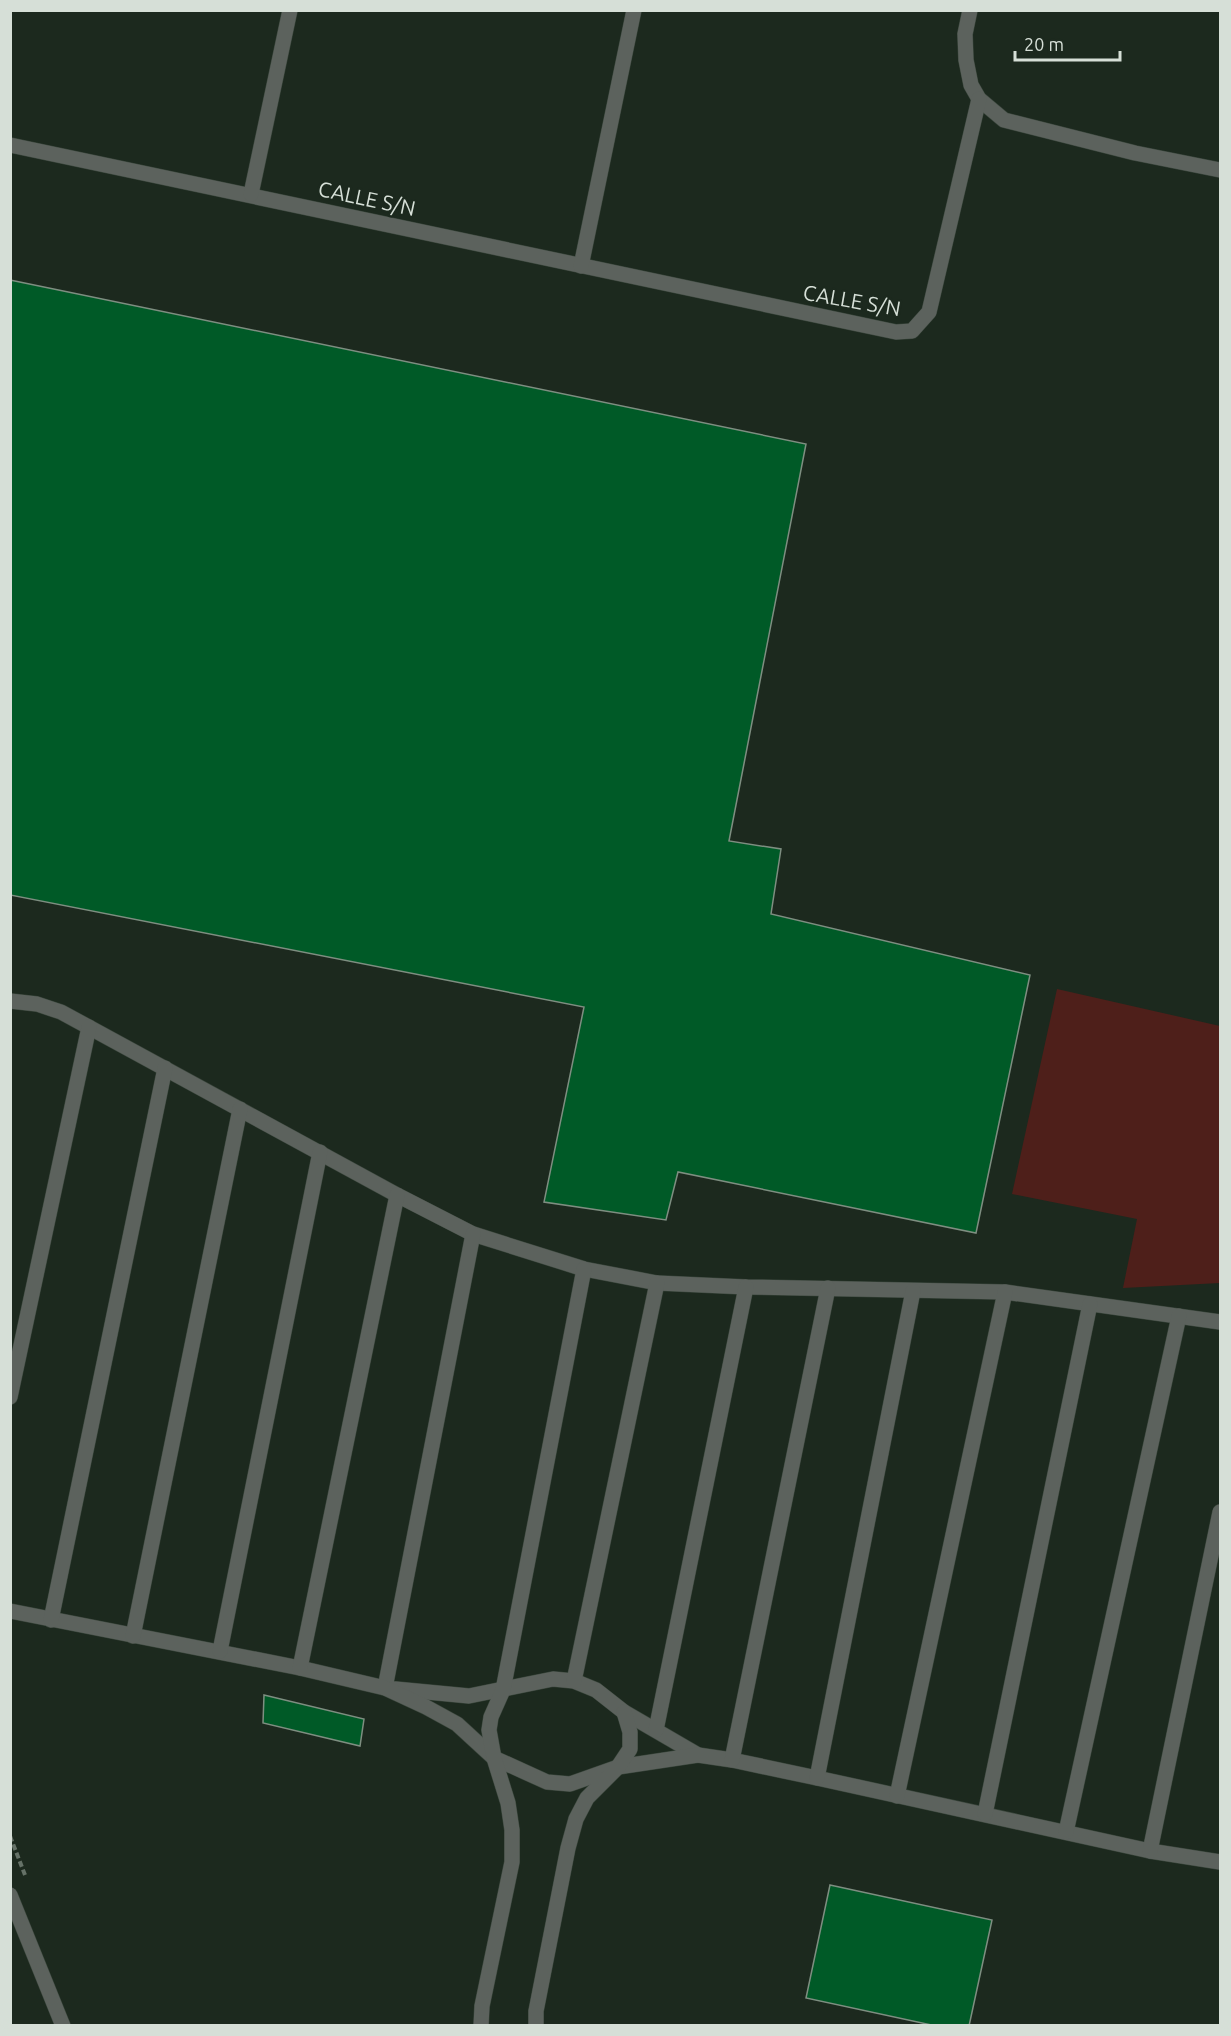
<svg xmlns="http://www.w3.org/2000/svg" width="1231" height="2036" font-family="Ubuntu,sans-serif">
	<rect width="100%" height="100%" fill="#1c291e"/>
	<path fill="#4e1f1a" d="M1057 989 1220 1026V1283L1123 1288 1137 1219 1012 1194Z"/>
	<g fill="#005a27" stroke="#7e8e81" stroke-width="1.5">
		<path d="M10 280 806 444 729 841 781 849 771 914 1030 975 976 1233 678 1172 666 1220 544 1202 584 1007 10 895Z"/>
		<path d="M264 1695 364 1719 360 1746 263 1723Z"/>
		<path d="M830 1885 992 1920 969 2026H936L806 1998Z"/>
	</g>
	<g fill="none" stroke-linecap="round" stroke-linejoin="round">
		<g stroke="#3a463c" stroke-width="16">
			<g id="lane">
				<path d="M10 1001 37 1004 61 1012 397 1195 473 1234 584 1269 657 1283 746 1287 1005 1292 1220 1322"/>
				<path d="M473 1234 385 1688 469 1696 553 1679 574 1681 596 1690 624 1712 698 1755"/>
				<path d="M10 1397 89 1027"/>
				<path d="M10 1611 300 1668 385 1688 426 1707 457 1724 494 1758 547 1782 570 1784 618 1767 698 1755 732 1760 817 1778 1150 1851 1220 1862"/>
				<path d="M51 1620 165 1068"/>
				<path d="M133 1636 240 1109"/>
				<path d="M220 1651 320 1152"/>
				<path d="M300 1668 397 1195"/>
				<path d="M574 1681 657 1283"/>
				<path d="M656 1730 746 1287"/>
				<path d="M732 1760 828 1288"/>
				<path d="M817 1778 913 1291"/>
				<path d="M897 1796 1005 1292"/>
				<path d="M985 1814 1090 1304"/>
				<path d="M1066 1832 1179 1316"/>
				<path d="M1150 1851 1220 1512"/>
				<path d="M481 2026 482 2006 512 1862V1830L508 1803 494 1758 489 1730 491 1717 503 1690 584 1269"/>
				<path d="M536 2026V2011L568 1848 576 1819 587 1798 618 1767 630 1749V1732L624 1712"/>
			</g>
		</g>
		<g stroke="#3a463c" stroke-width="16">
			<g id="street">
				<path d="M970 10 965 34 966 60 971 85 979 99 1004 120 1135 153 1220 170"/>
				<path d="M10 145 896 332 912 331 929 312 979 99"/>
				<path d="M251 194 290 10"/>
				<path d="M581 266 634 10"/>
				<path d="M10 1895 63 2026"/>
			</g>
		</g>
		<path stroke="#657167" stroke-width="4" stroke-dasharray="6 3" stroke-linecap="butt" d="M10 1836 25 1875"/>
		<use href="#lane" stroke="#5c625d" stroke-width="15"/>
		<use href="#street" stroke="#5c625d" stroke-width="15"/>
	</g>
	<g text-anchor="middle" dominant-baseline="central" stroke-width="4.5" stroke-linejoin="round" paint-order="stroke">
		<g font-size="21" fill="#d6dfd7" stroke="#1c291e">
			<text transform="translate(367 198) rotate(12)">CALLE S/N</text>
			<text transform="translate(852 300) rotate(10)">CALLE S/N</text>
		</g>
	</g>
	<rect width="1231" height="2036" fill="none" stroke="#d6dfd7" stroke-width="24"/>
	<path d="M1015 51v9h105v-9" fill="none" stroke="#d6dfd7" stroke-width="3"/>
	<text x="1024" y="51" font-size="18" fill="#d6dfd7" stroke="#1c291e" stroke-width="4.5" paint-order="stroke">20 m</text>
</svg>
